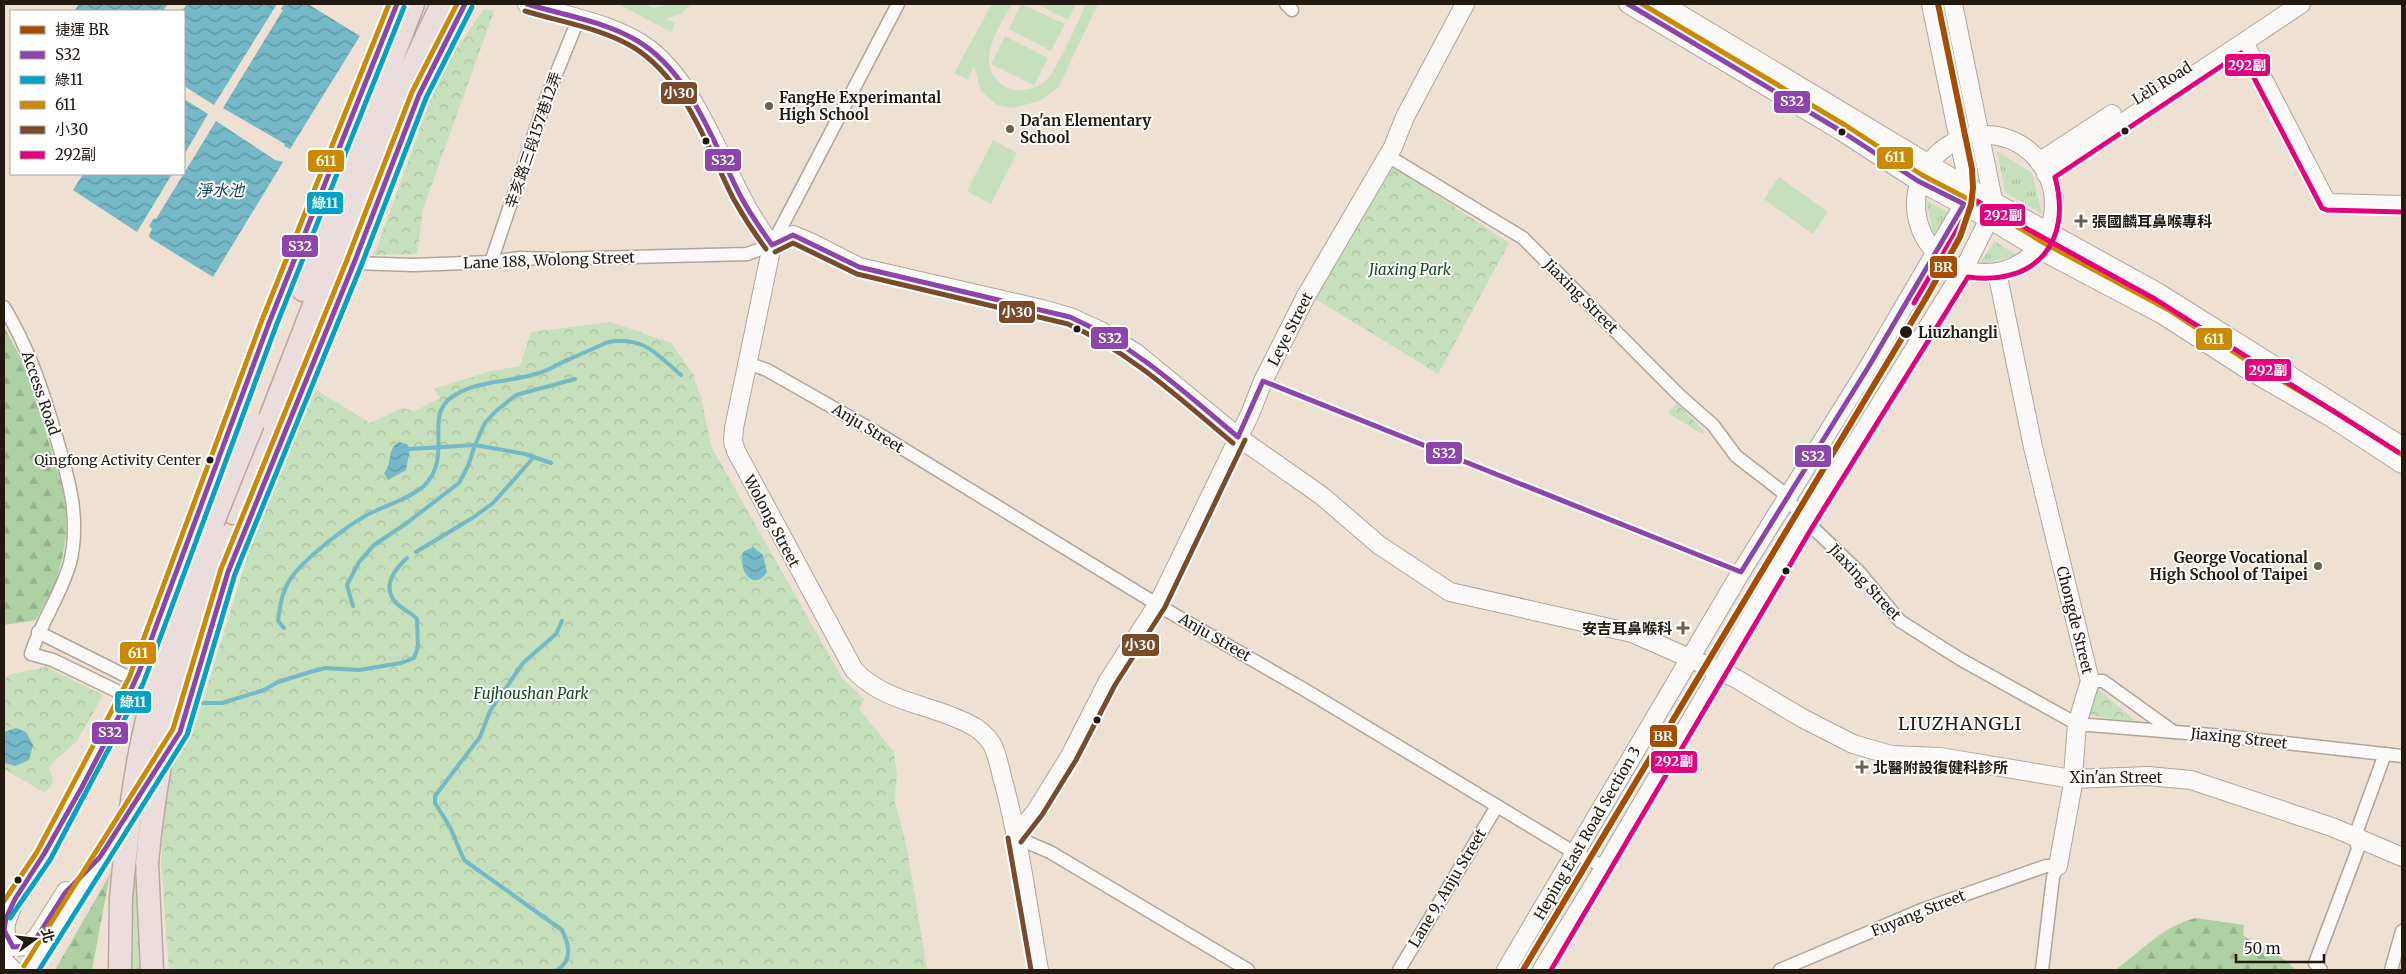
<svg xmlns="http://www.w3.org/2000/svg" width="2406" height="974" font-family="Merriweather,'Noto Sans TC',serif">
	<defs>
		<pattern id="grass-tufts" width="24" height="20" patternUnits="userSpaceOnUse" patternTransform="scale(1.25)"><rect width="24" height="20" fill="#c5e0ba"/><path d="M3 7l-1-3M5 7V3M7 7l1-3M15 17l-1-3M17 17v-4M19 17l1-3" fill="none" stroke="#a9c09f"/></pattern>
		<pattern id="forest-firs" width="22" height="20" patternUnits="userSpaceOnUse" patternTransform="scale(1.25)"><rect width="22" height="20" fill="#aed1a3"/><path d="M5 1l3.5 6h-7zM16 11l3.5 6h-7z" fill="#95b38b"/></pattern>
		<pattern id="park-crowns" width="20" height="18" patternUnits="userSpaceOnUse" patternTransform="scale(1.25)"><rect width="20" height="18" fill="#c5e0ba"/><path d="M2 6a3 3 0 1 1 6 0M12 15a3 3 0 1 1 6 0" fill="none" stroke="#a9c09f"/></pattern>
		<pattern id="water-waves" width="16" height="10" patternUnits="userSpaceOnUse" patternTransform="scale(1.25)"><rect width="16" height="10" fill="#75b8c7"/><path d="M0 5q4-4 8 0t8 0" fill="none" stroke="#6095a0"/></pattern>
	</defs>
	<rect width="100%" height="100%" fill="#eee0d3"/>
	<g fill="url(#grass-tufts)">
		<path d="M1997 151 2032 173 2042 214 2005 192Z"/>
		<path d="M1926 200 1949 213 1934 237Z"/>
		<path d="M1994 241 2017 255 1980 264Z"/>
		<path d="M131 872H140L141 970H129Z"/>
	</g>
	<g fill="url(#forest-firs)">
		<path d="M4 327 22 360 32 385 63 490 66 511V535L62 559 55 584 36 620 4 625Z"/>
		<path d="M110 874 92 970H55Z"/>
		<path d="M2196 918 2244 925 2243 935 2285 960 2296 970H2115C2142 951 2162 926 2196 918Z"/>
	</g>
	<g fill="url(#park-crowns)">
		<path d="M484 9 494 11 423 209 417 254 374 255 435 88 450 58Z"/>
		<path d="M1385 161 1509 243 1438 374 1311 296Z"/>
		<path d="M611 322 671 343 693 374 700 394 712 448 842 678 864 699 859 709 894 752 897 776 894 799 906 843 927 970H169L161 861 167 775 196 722 253 539 313 388 370 423 402 408 415 411 440 398 434 389 487 372 520 366 531 332Z"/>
		<path d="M1677 403 1704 431 1702 434 1668 413Z"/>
		<path d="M46 667 103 695 77 741 49 766 53 782 45 793 4 769V682L8 675Z"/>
		<path d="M2093 684 2140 725 2086 714Z"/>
	</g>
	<g fill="#c5e0ba">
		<path d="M618 4H646L653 8 672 4H692L682 13 666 19 675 23 671 32Z"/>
		<path d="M992 4H1012C999 28 972 64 1004 86 1014 92 1027 91 1038 86 1041 84 1047 80 1050 76 1057 67 1083 14 1085 4H1098L1058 88 1039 101 1013 108 997 105 981 91 974 66 968 80 954 73Z"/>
		<path d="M1021 4 1065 24 1051 51 1009 29Z"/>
		<path d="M1037 4H1076L1068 20Z"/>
		<path d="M1005 36 1048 58 1034 85 991 64Z"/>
		<path d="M993 140 1017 153 991 204 967 191Z"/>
		<path d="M1779 177 1828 212 1813 234 1764 199Z"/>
	</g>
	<g fill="url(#water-waves)">
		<path d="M79 4H168L163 11H74Z"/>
		<path d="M187 4H277L214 105 184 86 182 11Z"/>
		<path d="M284 4H308L360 36 290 149 284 146 285 144 223 108 283 10 281 9Z"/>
		<path d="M184 99 208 114 184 155Z"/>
		<path d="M216 121 275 160 283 162 213 277 150 238 149 235 152 229 149 226 154 218 156 219Z"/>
		<path d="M83 174H172L137 232 73 190Z"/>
		<path d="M399 442 407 444 410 449 406 470 388 480 384 473C393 464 386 449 399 442Z"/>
		<path d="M753 547 763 555 767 572C752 593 738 569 743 552Z"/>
		<path d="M16 728 26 732 33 745 29 760 15 766 4 763V732Z"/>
	</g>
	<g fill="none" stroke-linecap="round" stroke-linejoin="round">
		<g stroke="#75b8c7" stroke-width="4">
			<path d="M410 449 475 445 525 454 551 463"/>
			<path d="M416 552 474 517 493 503 534 457"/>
			<path d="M353 606 347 585 359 562 374 545 404 525 459 483 468 466 475 445 485 423 495 412 516 395 575 379"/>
			<path d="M284 628 278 621C280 606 282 591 291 578 305 558 351 522 373 512 390 504 410 498 424 486 454 456 423 416 452 397 478 379 510 383 539 373 550 370 559 363 570 359 583 353 595 348 608 342 645 336 656 354 681 375"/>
			<path d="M203 703H222L264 690 278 682 310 672 325 668 359 670 401 663 414 658 418 647 417 619C411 612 397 607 393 599 383 583 396 568 407 558"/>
			<path d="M557 970C573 961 569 944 562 930L464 860 450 827 435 803V796L480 737 490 711 523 663 556 634 562 621"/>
		</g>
		<g stroke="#b0a59b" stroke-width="15">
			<g id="street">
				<path d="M1286 4 1292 10"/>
				<path d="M1388 156 1523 238 1679 395 1713 425 1736 456 1780 490 1807 522 1860 573 1900 621 1960 659 2077 724 2224 736 2402 756"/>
				<path d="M491 262 546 99 578 20"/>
				<path d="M354 263 414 265 491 262 520 258 554 259 747 254 772 245 898 4"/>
				<path d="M4 307C28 347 42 388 55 433 68 476 81 518 70 563 61 595 41 622 31 654L53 660 129 697"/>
				<path d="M747 363 767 370 874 431 1168 611 1305 690 1575 853 1605 867"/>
				<path d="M38 632 136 681"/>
				<path d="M2090 681H2103L2174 732"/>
				<path d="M1015 837 1050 852 1248 970"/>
				<path d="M1399 970 1497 806"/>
				<path d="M1780 970 1924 909 2046 866H2058L2053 877 2042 970"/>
				<path d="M2321 970 2315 963 2358 849 2355 836 2385 754"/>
				<path d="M2391 970 2402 931"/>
			</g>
		</g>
		<g stroke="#b0a59b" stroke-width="20">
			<g id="secondary">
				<path d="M527 4C565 16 617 24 649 49 705 92 726 188 772 245"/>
				<path d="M1628 4 1841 131 1918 181 1989 219 2040 250 2163 315 2245 368 2330 417 2402 464"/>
				<path d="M1663 4 1969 188 2159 293 2402 446"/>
				<path d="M2244 42 2327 203 2402 205"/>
				<circle cx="1985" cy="204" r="69"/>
				<path d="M2039 162 2112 114"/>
				<path d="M2046 174 2301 4"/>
				<path d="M772 245 793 235 812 243 859 267 1042 309 1070 317 1101 331 1136 353 1238 437 1322 496 1379 545 1450 592 1632 633 1735 678 1802 718 1853 744 1891 755 1940 757 2072 779 2148 776 2191 780 2332 827 2402 857"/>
				<path d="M772 245 734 428 733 441 736 451 854 670C885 703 931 704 969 724 978 728 986 735 992 744 998 755 1000 771 1004 784 1020 844 1028 908 1039 970"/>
				<path d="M1997 272 2033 447 2090 681 2077 724 2072 789 2058 866"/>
				<path d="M164 756 180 732 228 572 354 263 419 95 465 4"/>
				<path d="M1015 837 1036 811 1070 756 1108 681 1158 604 1250 414 1263 381 1306 296 1393 147 1405 117 1465 4"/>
				<path d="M13 905C6 921 0 932 13 947L27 946 37 937 66 891"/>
				<path d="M4 914 43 856 136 681 269 323 397 4"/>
				<path d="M4 961 13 970"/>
				<path d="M30 970 129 811"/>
				<path d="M1506 970 1741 572 1869 366 1964 204 1969 188 1931 4"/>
				<path d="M1542 970 1609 860 1807 522 1964 269 1989 219 1993 200 1953 4"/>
			</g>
		</g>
		<g stroke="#baa69f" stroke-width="25">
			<g id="highway">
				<path d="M303 290 413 4"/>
				<path d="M233 513 327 272 401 91 442 4"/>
				<path d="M147 863 152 970"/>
				<path d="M120 970 121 898"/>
			</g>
		</g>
		<use href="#street" stroke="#fcfaf8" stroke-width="12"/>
		<use href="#secondary" stroke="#fcfaf8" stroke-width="18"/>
		<use href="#highway" stroke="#ebdddb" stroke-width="22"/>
		<g stroke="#baa69f" stroke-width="25" stroke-linecap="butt">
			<g id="highway-bridge">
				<path d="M147 863C157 751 184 641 224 537"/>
				<path d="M121 898C126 843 132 787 144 733 168 627 212 524 253 423"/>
			</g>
		</g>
		<use href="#highway-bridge" stroke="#ebdddb" stroke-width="22"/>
		<g stroke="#fff" stroke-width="9">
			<g id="bus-1">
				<path d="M397 4 269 323 139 672 118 718 82 787 44 854 15 899 6 918 4 930 13 947 27 946 37 937 65 893 100 857 180 732 228 572 354 263 419 95 465 4"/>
				<path d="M527 4C563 15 603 21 636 40 691 72 713 143 741 197 750 214 761 229 772 245L793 235 859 267 1070 317C1135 346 1184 392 1238 437L1263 381 1741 572 1869 366 1964 204 1918 181 1841 131 1628 4"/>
			</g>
		</g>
		<g stroke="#fff" stroke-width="9">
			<g id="bus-2">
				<path d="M10 918 50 860 143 684 276 326 404 7"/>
				<path d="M39 970 187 735 235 574 361 266 426 98 472 7"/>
			</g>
		</g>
		<g stroke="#fff" stroke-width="9">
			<g id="bus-3">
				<path d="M1642 4 1845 125 1922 175 1993 212 2044 243 2167 309 2249 362 2334 411 2402 455"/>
				<path d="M4 901 37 852 129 678 262 320 389 4"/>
				<path d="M24 966 173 729 221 569 347 260 412 92 457 4"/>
			</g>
		</g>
		<g stroke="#fff" stroke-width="9">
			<g id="bus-4">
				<path d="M525 11C561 22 601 28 633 47 685 79 707 146 733 198 743 216 754 233 766 249"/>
				<path d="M775 252 793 243 857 274 1068 324C1131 353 1180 399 1233 443"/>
				<path d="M1008 838 1031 970"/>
				<path d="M1021 842 1042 815 1076 760 1115 685 1165 607 1245 440"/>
			</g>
		</g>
		<g stroke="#fff" stroke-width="9">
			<g id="bus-5">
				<path d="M1914 303 1970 208 1973 199 2155 299 2398 452"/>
				<path d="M1551 970 1813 526 1968 277C2035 286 2073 243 2055 177L2241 53 2322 208 2327 210 2402 212"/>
			</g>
		</g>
		<use href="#bus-1" stroke="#8e44ad" stroke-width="5"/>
		<use href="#bus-2" stroke="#02a2c4" stroke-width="5"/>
		<use href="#bus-3" stroke="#cc8a03" stroke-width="5"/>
		<use href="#bus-4" stroke="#7a4b2a" stroke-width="5"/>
		<use href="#bus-5" stroke="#e5007d" stroke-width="5"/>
		<g stroke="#fff" stroke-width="10">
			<path id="metro-1" d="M1523 970 1926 298 1960 237 1971 205 1973 188 1972 169 1938 4"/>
		</g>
		<use href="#metro-1" stroke="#a74c00" stroke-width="6"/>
	</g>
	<g fill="#695f54" stroke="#fff" stroke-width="2">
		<circle cx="769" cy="106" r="5"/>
		<circle cx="1010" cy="129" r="5"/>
		<path d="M2078.5 213.5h5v5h5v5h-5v5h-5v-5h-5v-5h5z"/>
		<circle cx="2318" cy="566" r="5"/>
		<path d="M1680.5 620.5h5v5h5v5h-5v5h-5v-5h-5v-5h5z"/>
		<path d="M1859.5 759.5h5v5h5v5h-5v5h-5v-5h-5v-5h5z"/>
	</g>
	<g fill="#221910" stroke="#fff" stroke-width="2">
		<circle cx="2125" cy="131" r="4.5"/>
		<circle cx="1842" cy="132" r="4.5"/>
		<circle cx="706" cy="141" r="4.5"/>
		<circle cx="1077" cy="329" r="4.5"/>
		<circle cx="1906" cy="332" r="7"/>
		<circle cx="210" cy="460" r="4.5"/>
		<circle cx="1786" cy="571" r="4.5"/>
		<circle cx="1097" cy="720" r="4.5"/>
		<circle cx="18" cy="880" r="4.5"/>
	</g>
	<g text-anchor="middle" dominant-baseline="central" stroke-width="4" stroke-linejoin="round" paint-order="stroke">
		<g font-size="14" fill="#221910" stroke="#fff" text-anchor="end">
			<text x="201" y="460">Qingfong Activity Center</text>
		</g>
		<g font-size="15" fill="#221910" stroke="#fff">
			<text transform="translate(2162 83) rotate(-32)">Lèlì Road</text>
			<text transform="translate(533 140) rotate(-71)">辛亥路三段157巷12弄</text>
			<text transform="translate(549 260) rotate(-2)">Lane 188, Wolong Street</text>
			<text transform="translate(1581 296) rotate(45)">Jiaxing Street</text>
			<text transform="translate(1290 329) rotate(-63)">Leye Street</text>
			<text transform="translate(41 393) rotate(71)">Access Road</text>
			<text transform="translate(868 428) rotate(31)">Anju Street</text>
			<text transform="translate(772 521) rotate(62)">Wolong Street</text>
			<text transform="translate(1865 582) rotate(47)">Jiaxing Street</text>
			<text transform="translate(2075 620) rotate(76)">Chongde Street</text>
			<text transform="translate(1215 637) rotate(30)">Anju Street</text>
			<text transform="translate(2239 738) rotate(6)">Jiaxing Street</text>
			<text x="2116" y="777">Xin'an Street</text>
			<text transform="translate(1587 833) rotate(-60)">Heping East Road Section 3</text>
			<text transform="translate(1447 888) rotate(-59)">Lane 9, Anju Street</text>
			<text transform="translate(1918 913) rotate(-22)">Fuyang Street</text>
		</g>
		<g font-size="15" font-weight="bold" fill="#221910" stroke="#fff" text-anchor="start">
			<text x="779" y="97">FangHe Experimantal<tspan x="779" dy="17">High School</tspan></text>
			<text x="1020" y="120">Da'an Elementary<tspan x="1020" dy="17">School</tspan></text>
			<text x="2092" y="221">張國麟耳鼻喉專科</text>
			<text x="2308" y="557" text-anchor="end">George Vocational<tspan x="2308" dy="17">High School of Taipei</tspan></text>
			<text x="1672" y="628" text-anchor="end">安吉耳鼻喉科</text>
			<text x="1873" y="767">北醫附設復健科診所</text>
		</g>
		<g font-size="15" font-style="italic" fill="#164a1b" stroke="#fff">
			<text x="1410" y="269">Jiaxing Park</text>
			<text x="531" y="693">Fujhoushan Park</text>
		</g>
		<g font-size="15" font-weight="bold" fill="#221910" stroke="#fff" text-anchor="start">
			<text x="1918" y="332">Liuzhangli</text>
		</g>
		<g font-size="16" font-style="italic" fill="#074554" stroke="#fff">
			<text x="220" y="190">淨水池</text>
		</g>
		<g font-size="18" letter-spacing="1" fill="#221910" stroke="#fff">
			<text x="1960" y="723">LIUZHANGLI</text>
		</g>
	</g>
	<g stroke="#fff" stroke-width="2">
		<rect x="2224" y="53" width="47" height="24" rx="5" fill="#e5007d"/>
		<rect x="660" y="81" width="38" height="24" rx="5" fill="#7a4b2a"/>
		<rect x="1773" y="90" width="38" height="24" rx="5" fill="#8e44ad"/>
		<rect x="1876" y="146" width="38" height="24" rx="5" fill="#cc8a03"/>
		<rect x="704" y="148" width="38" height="24" rx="5" fill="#8e44ad"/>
		<rect x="307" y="149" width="38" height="24" rx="5" fill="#cc8a03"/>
		<rect x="306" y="191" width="38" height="24" rx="5" fill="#02a2c4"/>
		<rect x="1979" y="203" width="47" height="24" rx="5" fill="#e5007d"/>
		<rect x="281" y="234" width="38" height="24" rx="5" fill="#8e44ad"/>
		<rect x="1929" y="255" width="29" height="24" rx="5" fill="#a74c00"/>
		<rect x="998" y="300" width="38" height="24" rx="5" fill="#7a4b2a"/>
		<rect x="1090" y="326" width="39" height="24" rx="5" fill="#8e44ad"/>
		<rect x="2195" y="327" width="38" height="24" rx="5" fill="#cc8a03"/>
		<rect x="2244" y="358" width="48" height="24" rx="5" fill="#e5007d"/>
		<rect x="1425" y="441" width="38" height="24" rx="5" fill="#8e44ad"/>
		<rect x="1794" y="444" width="38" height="24" rx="5" fill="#8e44ad"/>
		<rect x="1121" y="633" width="39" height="24" rx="5" fill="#7a4b2a"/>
		<rect x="119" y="641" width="38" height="24" rx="5" fill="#cc8a03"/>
		<rect x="114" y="690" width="38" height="24" rx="5" fill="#02a2c4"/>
		<rect x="91" y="721" width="38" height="24" rx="5" fill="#8e44ad"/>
		<rect x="1649" y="724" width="29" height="24" rx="5" fill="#a74c00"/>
		<rect x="1650" y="750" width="48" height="24" rx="5" fill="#e5007d"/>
	</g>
	<g font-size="14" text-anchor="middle" font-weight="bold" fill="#fff">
		<text x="2247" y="70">292副</text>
		<text x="679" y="98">小30</text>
		<text x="1792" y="106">S32</text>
		<text x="1895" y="162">611</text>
		<text x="723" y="165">S32</text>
		<text x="326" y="166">611</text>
		<text x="325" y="208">綠11</text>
		<text x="2003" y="220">292副</text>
		<text x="300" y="251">S32</text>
		<text x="1943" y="272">BR</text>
		<text x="1017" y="317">小30</text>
		<text x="1110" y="343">S32</text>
		<text x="2214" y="344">611</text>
		<text x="2268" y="375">292副</text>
		<text x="1444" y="458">S32</text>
		<text x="1813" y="461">S32</text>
		<text x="1140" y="650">小30</text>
		<text x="138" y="658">611</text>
		<text x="133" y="707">綠11</text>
		<text x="110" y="737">S32</text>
		<text x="1663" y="741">BR</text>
		<text x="1674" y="766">292副</text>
	</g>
	<rect width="2406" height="974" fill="none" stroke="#221910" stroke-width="10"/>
	<rect x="10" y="10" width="175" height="165" fill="#ffffff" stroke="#a7a39f"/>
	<rect x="20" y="26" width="25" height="8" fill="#a74c00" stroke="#a7a39f"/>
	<text x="55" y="35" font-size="15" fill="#221910">捷運 BR</text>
	<rect x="20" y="51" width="25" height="8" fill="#8e44ad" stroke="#a7a39f"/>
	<text x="55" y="60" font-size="15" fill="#221910">S32</text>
	<rect x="20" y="76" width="25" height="8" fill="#02a2c4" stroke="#a7a39f"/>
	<text x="55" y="85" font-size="15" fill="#221910">綠11</text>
	<rect x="20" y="101" width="25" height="8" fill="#cc8a03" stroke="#a7a39f"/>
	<text x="55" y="110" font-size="15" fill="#221910">611</text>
	<rect x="20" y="126" width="25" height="8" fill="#7a4b2a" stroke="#a7a39f"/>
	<text x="55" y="135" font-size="15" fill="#221910">小30</text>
	<rect x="20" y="151" width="25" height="8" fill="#e5007d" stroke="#a7a39f"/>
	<text x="55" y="160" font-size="15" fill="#221910">292副</text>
	<g transform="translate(35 939) rotate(75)" stroke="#ffffff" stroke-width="4" paint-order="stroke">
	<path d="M0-4L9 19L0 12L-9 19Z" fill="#221910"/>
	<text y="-8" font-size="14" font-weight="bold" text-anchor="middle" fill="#221910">北</text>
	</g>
	<path d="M2236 954v8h88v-8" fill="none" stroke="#221910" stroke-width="2.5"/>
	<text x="2244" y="954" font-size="15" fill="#221910" stroke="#ffffff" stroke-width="4" paint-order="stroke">50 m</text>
</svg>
